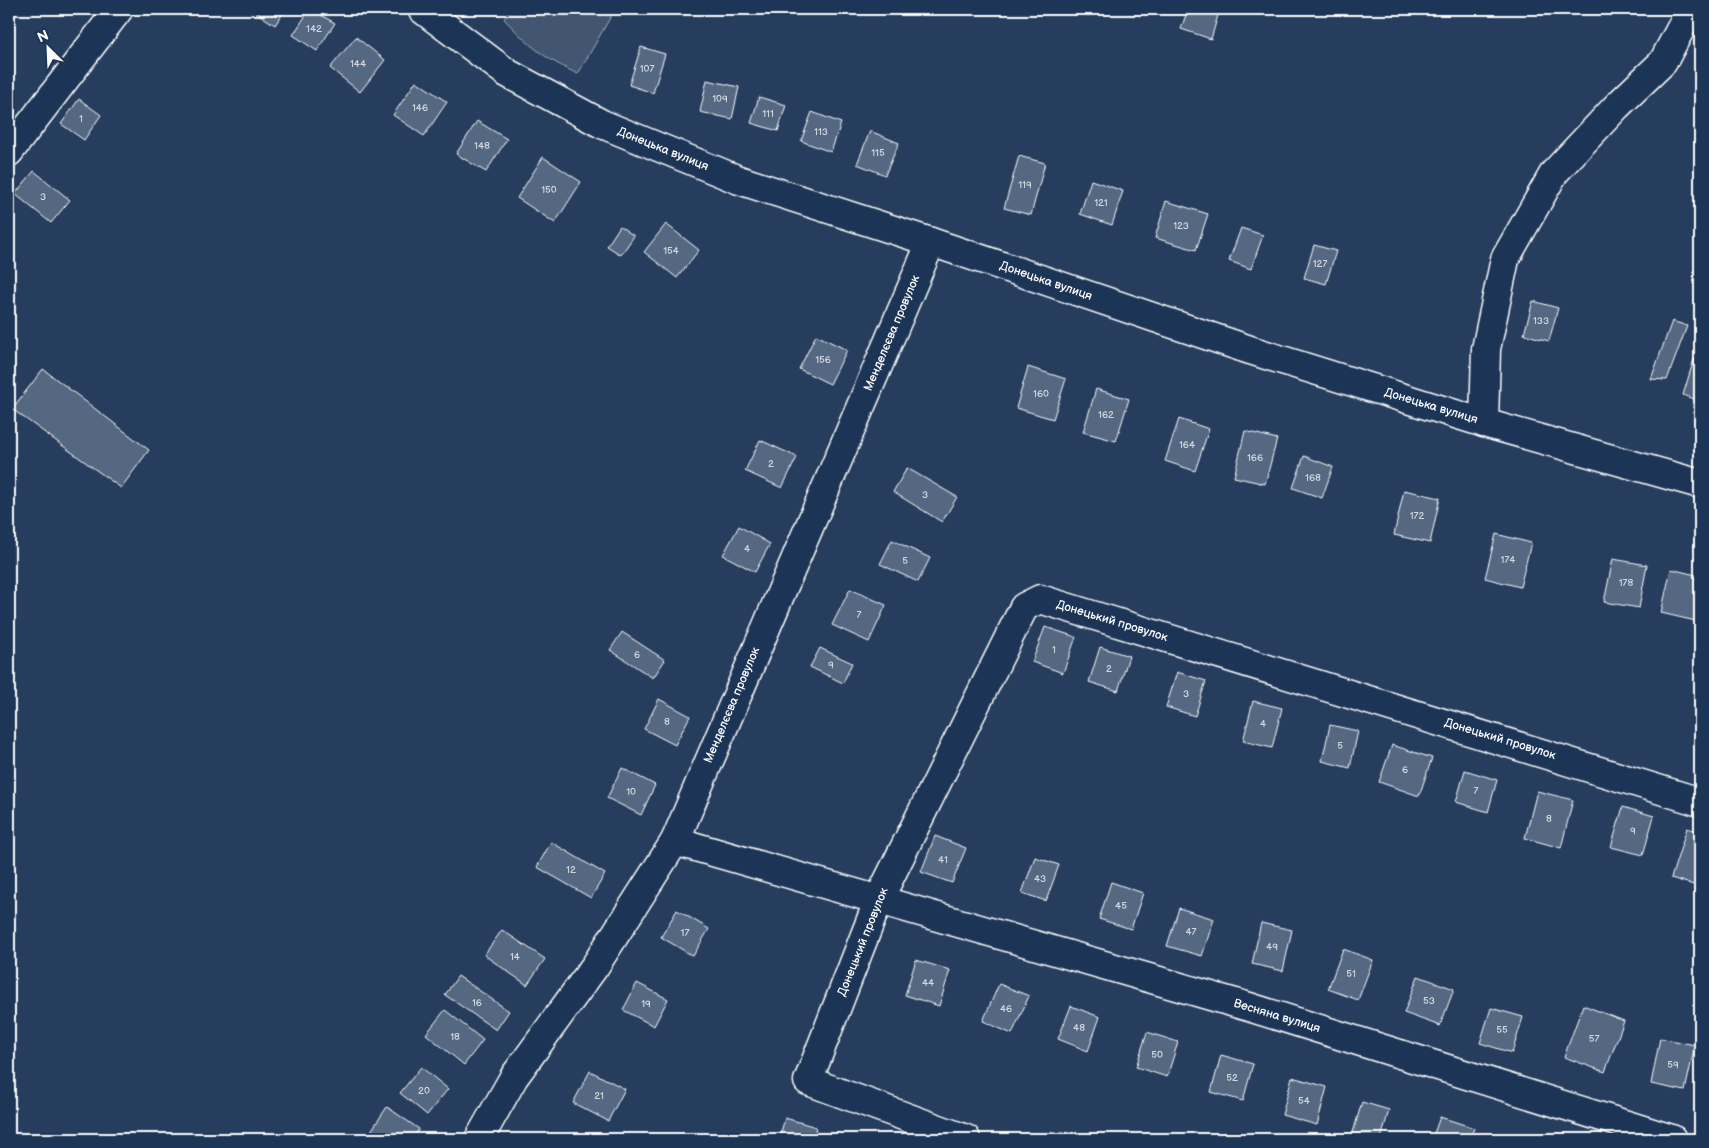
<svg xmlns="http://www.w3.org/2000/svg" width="1709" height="1148" font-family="'Balsamiq Sans',sans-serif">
	<rect width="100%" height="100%" fill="#263d5e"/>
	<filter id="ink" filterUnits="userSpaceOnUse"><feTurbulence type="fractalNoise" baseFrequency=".02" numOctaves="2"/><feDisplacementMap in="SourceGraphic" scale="10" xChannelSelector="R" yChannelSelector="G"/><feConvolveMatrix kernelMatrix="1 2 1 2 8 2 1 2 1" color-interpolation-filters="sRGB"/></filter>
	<g filter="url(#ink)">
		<path fill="#425672" stroke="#a0aab8" d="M510 9H615L578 74C543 58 530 46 504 19Z"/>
		<g fill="#556781" stroke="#fff">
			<path d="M251 9H286L275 25Z"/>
			<path d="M310 9 335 23 317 51 293 35Z"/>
			<path d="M1188 9H1210L1219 12 1211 39 1181 29Z"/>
			<path d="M356 37 385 60 360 92 330 68Z"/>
			<path d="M641 47 665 54 653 93 629 85Z"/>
			<path d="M707 80 739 87 732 119 700 112Z"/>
			<path d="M416 81 447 102 424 136 393 115Z"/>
			<path d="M759 97 786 105 778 131 751 123Z"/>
			<path d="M79 99 101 115 84 140 61 124Z"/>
			<path d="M812 112 841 123 831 152 801 141Z"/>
			<path d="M477 121 507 139 486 172 456 154Z"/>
			<path d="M870 131 899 143 885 175 857 164Z"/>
			<path d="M1019 156 1045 163 1031 215 1004 208Z"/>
			<path d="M543 157 581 182 555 223 517 198Z"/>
			<path d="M34 171 70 200 51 223 15 194Z"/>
			<path d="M1091 180 1123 191 1112 225 1080 214Z"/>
			<path d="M1166 201 1208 214 1196 250 1155 238Z"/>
			<path d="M666 224 699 250 677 278 644 252Z"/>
			<path d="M620 226 634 236 621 255 607 246Z"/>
			<path d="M1241 228 1263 235 1251 269 1229 261Z"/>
			<path d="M1314 245 1336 251 1326 284 1304 278Z"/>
			<path d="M1533 301 1558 308 1549 341 1524 334Z"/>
			<path d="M1672 321 1687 326 1667 380 1651 379Z"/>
			<path d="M816 335 847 350 830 384 799 369Z"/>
			<path d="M1694 359 1700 361V401L1683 395Z"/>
			<path d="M1028 367 1066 379 1053 419 1016 408Z"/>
			<path d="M43 369 149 450 121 488 12 409Z"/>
			<path d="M1096 389 1129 399 1116 441 1083 432Z"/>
			<path d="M1179 419 1209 429 1195 471 1165 461Z"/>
			<path d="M1245 431 1277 439 1265 484 1234 477Z"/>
			<path d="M760 440 797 457 782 488 745 471Z"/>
			<path d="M1304 456 1333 467 1322 498 1293 488Z"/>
			<path d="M907 468 957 497 942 522 893 492Z"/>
			<path d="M1404 490 1440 498 1430 543 1394 535Z"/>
			<path d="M739 526 770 544 755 572 723 555Z"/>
			<path d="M1496 534 1531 543 1520 587 1485 578Z"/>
			<path d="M892 540 930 558 918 582 880 564Z"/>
			<path d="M1613 559 1647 565 1639 608 1604 602Z"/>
			<path d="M1671 569 1700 576V622L1661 613Z"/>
			<path d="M850 589 886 605 869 642 832 625Z"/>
			<path d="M1045 627 1076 637 1063 673 1032 662Z"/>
			<path d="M622 632 665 660 653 678 610 650Z"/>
			<path d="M1100 647 1129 656 1118 691 1089 682Z"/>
			<path d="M820 648 852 663 843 683 810 667Z"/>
			<path d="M1177 672 1206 681 1195 716 1166 707Z"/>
			<path d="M659 699 690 716 675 745 644 729Z"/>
			<path d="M1253 701 1282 708 1272 748 1243 741Z"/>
			<path d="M1330 725 1358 731 1350 768 1322 761Z"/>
			<path d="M1392 745 1432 758 1419 796 1379 782Z"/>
			<path d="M622 768 655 785 641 815 607 798Z"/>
			<path d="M1465 770 1497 780 1488 812 1456 802Z"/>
			<path d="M1537 791 1573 800 1561 848 1525 838Z"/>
			<path d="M1623 807 1654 816 1643 855 1611 847Z"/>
			<path d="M1687 828 1700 832V887L1671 878Z"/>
			<path d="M935 836 966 848 952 883 921 872Z"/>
			<path d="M551 842 605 874 591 898 537 867Z"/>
			<path d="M1035 857 1059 865 1046 901 1022 893Z"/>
			<path d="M1111 882 1143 893 1131 929 1099 919Z"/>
			<path d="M1179 908 1214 919 1202 956 1167 946Z"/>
			<path d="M677 910 709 929 693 956 661 937Z"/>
			<path d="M1261 923 1292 930 1283 971 1252 964Z"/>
			<path d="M502 930 545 959 527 985 484 955Z"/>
			<path d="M1343 949 1373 960 1358 1000 1328 989Z"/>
			<path d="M916 960 950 970 939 1006 905 995Z"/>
			<path d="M458 976 509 1011 496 1030 445 995Z"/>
			<path d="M1418 976 1454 989 1440 1026 1404 1013Z"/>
			<path d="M637 983 668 999 654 1026 623 1010Z"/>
			<path d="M999 984 1029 996 1012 1034 983 1021Z"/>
			<path d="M1583 1005 1624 1021 1605 1072 1564 1057Z"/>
			<path d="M1071 1006 1100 1017 1088 1051 1058 1039Z"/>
			<path d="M1491 1008 1523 1017 1512 1053 1480 1043Z"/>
			<path d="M445 1010 483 1040 464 1065 426 1034Z"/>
			<path d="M1147 1032 1178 1042 1167 1077 1136 1067Z"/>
			<path d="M1660 1038 1695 1045 1685 1091 1651 1084Z"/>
			<path d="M1221 1055 1253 1064 1243 1101 1211 1092Z"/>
			<path d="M421 1067 448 1089 427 1115 400 1093Z"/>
			<path d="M590 1071 625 1089 608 1121 573 1103Z"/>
			<path d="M1292 1077 1327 1087 1317 1125 1282 1115Z"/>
			<path d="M1362 1102 1389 1110 1381 1139H1351Z"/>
			<path d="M387 1107 419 1129 412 1139H371L367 1137Z"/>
			<path d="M1440 1117 1474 1128 1470 1139H1432Z"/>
			<path d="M785 1118 816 1127 813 1139H779Z"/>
		</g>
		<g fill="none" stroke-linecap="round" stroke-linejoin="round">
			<g stroke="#fff" stroke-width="31">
				<g id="minor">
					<path d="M9 152 119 9"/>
					<path d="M1484 423 1486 349 1505 259 1554 173 1617 106 1663 62 1691 9"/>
					<path d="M675 841 1249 1007 1672 1139"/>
					<path d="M479 1139 514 1077 595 966 675 841 931 242"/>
					<path d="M966 1139 808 1081 879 899 1024 607 1040 599 1700 802"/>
				</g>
			</g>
			<g stroke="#fff" stroke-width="31">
				<path id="major" d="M422 9 507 73 602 124 739 180 931 242 1250 350 1484 423 1700 484"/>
			</g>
			<use href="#minor" stroke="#1d3557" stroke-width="28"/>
			<use href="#major" stroke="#1d3557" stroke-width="28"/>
		</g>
	</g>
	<g text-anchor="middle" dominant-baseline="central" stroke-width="5" stroke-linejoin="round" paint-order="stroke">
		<g font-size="10" fill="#d4d9e0">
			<text x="314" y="29">142</text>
			<text x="358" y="64">144</text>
			<text x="647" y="69">107</text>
			<text x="720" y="99">109</text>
			<text x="420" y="108">146</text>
			<text x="768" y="114">111</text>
			<text x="81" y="119">1</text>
			<text x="821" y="132">113</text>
			<text x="482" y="146">148</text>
			<text x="878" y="153">115</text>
			<text x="1025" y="185">119</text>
			<text x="549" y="190">150</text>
			<text x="43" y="197">3</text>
			<text x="1101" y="203">121</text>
			<text x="1181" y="226">123</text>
			<text x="671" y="251">154</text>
			<text x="1320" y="264">127</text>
			<text x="1541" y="321">133</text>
			<text x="823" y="360">156</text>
			<text x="1041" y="394">160</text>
			<text x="1106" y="415">162</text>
			<text x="1187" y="445">164</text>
			<text x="1255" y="458">166</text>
			<text x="771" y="464">2</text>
			<text x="1313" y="478">168</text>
			<text x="925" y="495">3</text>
			<text x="1417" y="516">172</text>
			<text x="747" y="549">4</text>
			<text x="1508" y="560">174</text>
			<text x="905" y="561">5</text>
			<text x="1626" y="583">178</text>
			<text x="859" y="615">7</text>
			<text x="1054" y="650">1</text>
			<text x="637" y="655">6</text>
			<text x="831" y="665">9</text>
			<text x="1109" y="669">2</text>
			<text x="1186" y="694">3</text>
			<text x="667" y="722">8</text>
			<text x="1263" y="724">4</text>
			<text x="1340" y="746">5</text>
			<text x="1405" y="770">6</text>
			<text x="1476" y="791">7</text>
			<text x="631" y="792">10</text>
			<text x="1549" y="819">8</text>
			<text x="1633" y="831">9</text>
			<text x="943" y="860">41</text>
			<text x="571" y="870">12</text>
			<text x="1040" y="879">43</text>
			<text x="1121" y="906">45</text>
			<text x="1191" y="932">47</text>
			<text x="685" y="933">17</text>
			<text x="1272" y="947">49</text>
			<text x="515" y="957">14</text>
			<text x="1351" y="974">51</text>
			<text x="928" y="983">44</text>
			<text x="1429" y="1001">53</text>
			<text x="477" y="1003">16</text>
			<text x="646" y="1004">19</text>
			<text x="1006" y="1009">46</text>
			<text x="1079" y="1028">48</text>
			<text x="1502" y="1030">55</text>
			<text x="455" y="1037">18</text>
			<text x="1594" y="1039">57</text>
			<text x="1157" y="1055">50</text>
			<text x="1673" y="1065">59</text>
			<text x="1232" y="1078">52</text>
			<text x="424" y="1091">20</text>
			<text x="599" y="1096">21</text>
			<text x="1304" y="1101">54</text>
		</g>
		<g font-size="12" fill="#fff" stroke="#1d3557">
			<text transform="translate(663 149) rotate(22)">Донецька вулиця</text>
			<text transform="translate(1046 281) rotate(19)">Донецька вулиця</text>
			<text transform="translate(892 333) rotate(-67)">Менделєєва провулок</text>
			<text transform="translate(1431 406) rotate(17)">Донецька вулиця</text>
			<text transform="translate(1112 621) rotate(17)">Донецький провулок</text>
			<text transform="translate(732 705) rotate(-67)">Менделєєва провулок</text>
			<text transform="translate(1500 739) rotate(17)">Донецький провулок</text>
			<text transform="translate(863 942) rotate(-68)">Донецький провулок</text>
			<text transform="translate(1277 1016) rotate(17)">Весняна вулиця</text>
		</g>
	</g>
	<rect width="1709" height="1148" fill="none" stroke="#1d3557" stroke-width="30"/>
	<rect x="15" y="15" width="1679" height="1118" fill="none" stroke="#fff" stroke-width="2" filter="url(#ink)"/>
	<g transform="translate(48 48) rotate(336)" stroke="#1d3557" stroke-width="4" paint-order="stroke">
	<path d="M0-4L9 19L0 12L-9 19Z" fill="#ffffff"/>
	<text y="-8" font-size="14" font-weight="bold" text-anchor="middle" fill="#ffffff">N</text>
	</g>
</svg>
